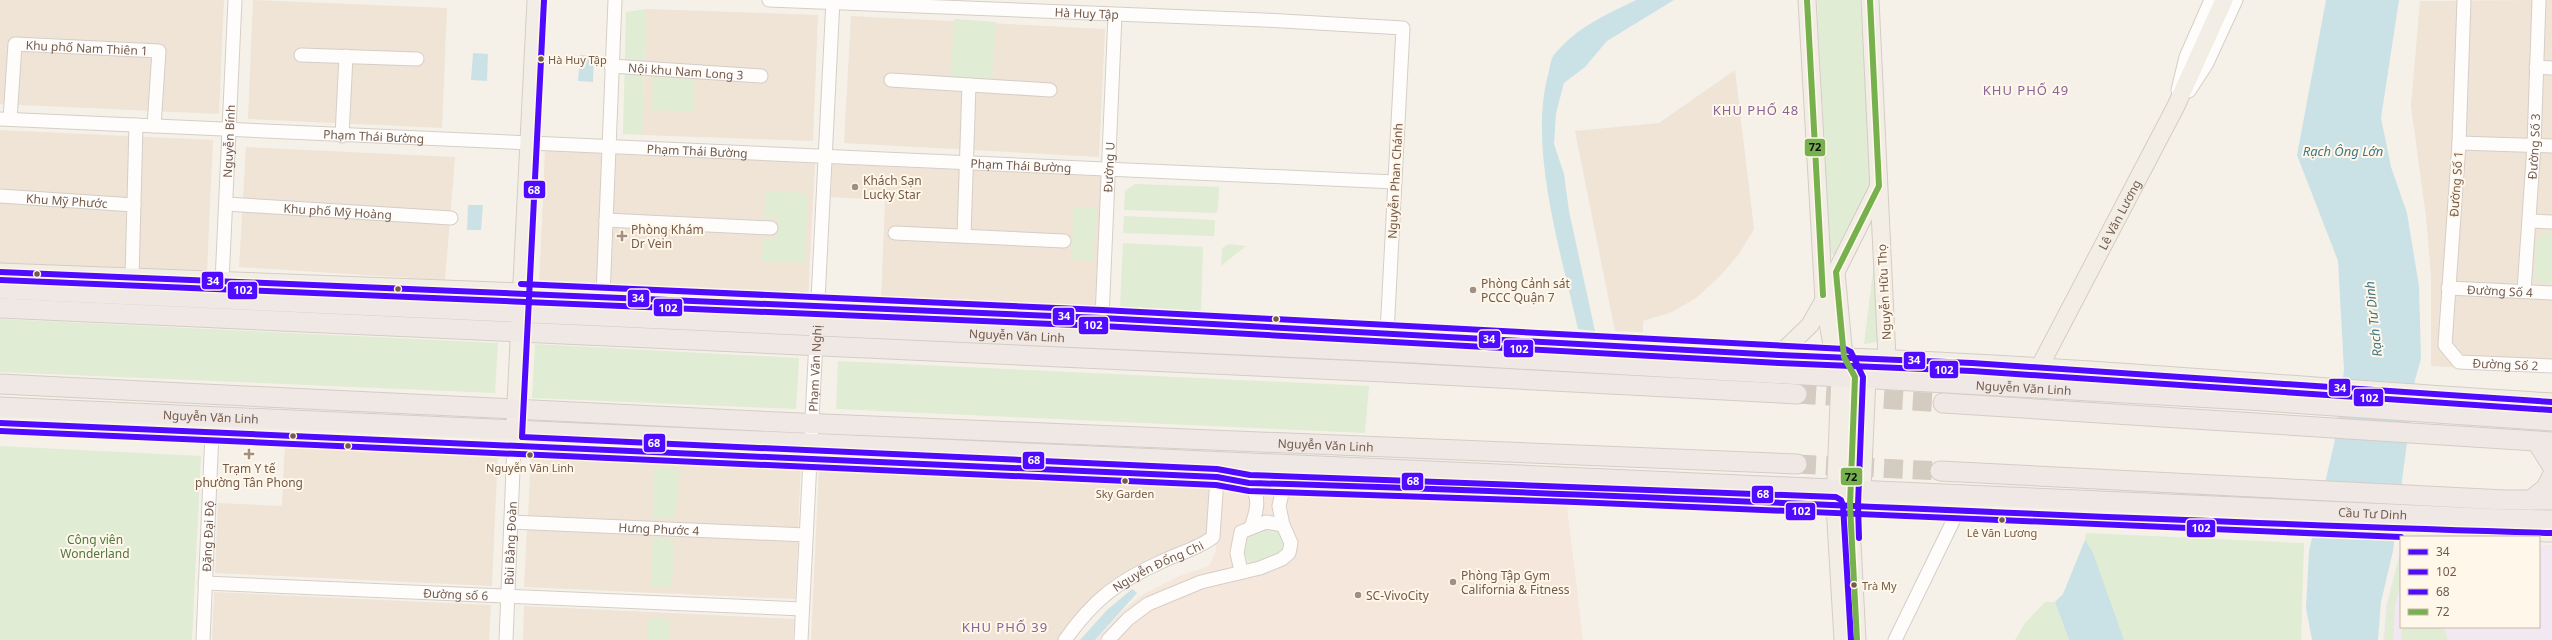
<svg xmlns="http://www.w3.org/2000/svg" width="2552" height="640" font-family="'Noto Sans',sans-serif">
	<rect width="100%" height="100%" fill="#f5f1e9"/>
	<g fill="#efe4d6">
		<path d="M0 0H224L219 114 0 104Z"/>
		<path d="M253 0 447 8 442 128 248 119Z"/>
		<path d="M2552 0V373L2431 366V276L2426 217 2411 106 2420 1Z"/>
		<path d="M646 9 818 15 813 141 642 135Z"/>
		<path d="M851 16 1105 29 1099 157 844 143Z"/>
		<path d="M1735 70 1754 229 1739 254 1720 276 1696 298 1672 312 1643 321V332L1615 331 1575 131 1659 123Z"/>
		<path d="M0 130 213 140 207 272 0 263Z"/>
		<path d="M246 147 455 157 445 280 239 267Z"/>
		<path d="M545 150 604 153 598 290 539 287Z"/>
		<path d="M614 153 815 163 808 299 608 290Z"/>
		<path d="M832 164 1101 176 1095 312 881 302 885 200 831 197Z"/>
		<path d="M285 441 498 451 492 586 215 573 218 503 282 506Z"/>
		<path d="M531 453 801 465 798 530 528 518Z"/>
		<path d="M819 466 1212 483 1208 534 1123 574 1103 588 1080 611 1058 640H811Z"/>
		<path d="M527 527 798 539 795 599 524 587Z"/>
		<path d="M214 592 491 605 489 640H212Z"/>
		<path d="M524 606 794 619 793 640H523Z"/>
	</g>
	<path fill="#f6e7dc" d="M1220 491 1567 506 1583 640H1096L1122 611 1140 596 1177 577 1209 566 1216 551Z"/>
	<path fill="#f2e8f1" d="M2539 545H2552V640H2383L2386 605 2401 547V627H2539Z"/>
	<g fill="#e0ecd4">
		<path d="M1817 0H1860L1871 182 1838 254 1834 256 1830 252Z"/>
		<path d="M646 9 642 135 623 134 626 12Z"/>
		<path d="M954 19 996 22 992 81 950 78Z"/>
		<path d="M653 77 694 79 693 112 652 110Z"/>
		<path d="M1135 184 1219 187 1218 209 1216 213 1124 210 1125 191Z"/>
		<path d="M766 191 808 193 805 263 762 261 763 238 776 239 777 218 764 217Z"/>
		<path d="M1073 207H1097L1093 261 1072 259Z"/>
		<path d="M1124 216 1215 220 1214 236 1123 233Z"/>
		<path d="M2546 231 2552 232V284H2543L2534 276 2537 239Z"/>
		<path d="M1123 243 1203 247 1201 312 1120 307Z"/>
		<path d="M1229 244 1246 246 1221 266 1222 248Z"/>
		<path d="M1875 256 1879 336 1876 342 1864 344Z"/>
		<path d="M0 319 498 343 495 393 0 372Z"/>
		<path d="M535 344 799 358 796 409 532 398Z"/>
		<path d="M838 361 1369 386 1365 433 836 409Z"/>
		<path d="M0 446 201 456 192 640H0Z"/>
		<path d="M654 468 680 469 675 518 654 517Z"/>
		<path d="M1265 529C1277 529 1284 534 1284 546 1278 560 1254 570 1244 556L1243 544 1250 536Z"/>
		<path d="M2086 533 2304 543 2301 640H2124L2085 540Z"/>
		<path d="M653 538 674 539 672 588 651 587Z"/>
		<path d="M2401 551V583L2395 606 2393 640H2384L2387 606Z"/>
		<path d="M2045 602H2055L2069 640H2015L2025 623Z"/>
		<path d="M649 618 670 619 669 640H648Z"/>
		<path d="M2402 627 2444 628 2448 640H2401Z"/>
	</g>
	<g fill="#cae2e6">
		<path d="M1636 0H1674L1607 41 1585 67 1564 83 1556 113 1554 144 1564 174 1569 211 1595 331 1578 329C1562 256 1528 149 1548 75 1550 69 1550 60 1554 55 1578 26 1604 16 1636 0Z"/>
		<path d="M2326 0H2399L2381 118 2391 167 2407 213 2419 286 2421 359 2415 380 2393 551 2381 602 2378 640H2312L2306 608 2309 551 2334 444 2344 370 2338 261 2297 155Z"/>
		<path d="M473 53 488 54 487 81 471 80Z"/>
		<path d="M580 55 594 56 593 82 578 81Z"/>
		<path d="M468 205H483L481 230H467Z"/>
		<path d="M2085 540 2093 553 2124 640H2069L2055 602 2063 594Z"/>
		<path d="M1132 589 1137 593 1095 640H1080L1107 610Z"/>
	</g>
	<g fill="none" stroke-linecap="round" stroke-linejoin="round">
		<g stroke="#d4cbc1" stroke-width="19" stroke-dasharray="19 10" stroke-linecap="butt">
			<path d="M1797 394 1943 403"/>
			<path d="M1797 464 1940 471"/>
		</g>
		<g stroke="#d5cec7" stroke-width="15">
			<g id="minor">
				<path id="s1" d="M769 0 1264 20 1403 28 1387 333"/>
				<path id="s2" d="M2464 0 2459 143 2445 345 2459 362 2552 366"/>
				<path d="M301 55 417 59"/>
				<path id="s3" d="M611 66 761 76"/>
				<path d="M2536 67 2552 68"/>
				<path d="M891 80 1050 90"/>
				<path d="M2178 90 2186 57 2211 0"/>
				<path d="M2189 91 2206 65 2236 0"/>
				<path id="s4" d="M0 119 1395 182"/>
				<path id="s5" d="M10 119 15 44 159 51 154 126"/>
				<path d="M342 136 346 56"/>
				<path d="M2459 143 2552 146"/>
				<path id="s6" d="M0 196 134 205"/>
				<path id="s7" d="M226 204 451 218"/>
				<path d="M606 220 771 228"/>
				<path d="M2530 221 2552 222"/>
				<path d="M895 233 1064 241"/>
				<path d="M964 236 969 85"/>
				<path d="M132 278 136 125"/>
				<path id="s8" d="M222 282 235 0"/>
				<path id="s9" d="M2448 288 2552 293"/>
				<path id="s10" d="M2524 291 2534 145 2539 0"/>
				<path d="M603 296 615 0"/>
				<path id="s11" d="M1102 318 1115 15"/>
				<path d="M1249 483C1261 497 1257 511 1251 527"/>
				<path id="s12" d="M511 522 806 535"/>
				<path d="M1241 571 1237 553 1241 532 1266 522 1283 525"/>
				<path id="s13" d="M205 583 802 609"/>
				<path id="s14" d="M203 640 212 432"/>
				<path id="s15" d="M506 640 514 445"/>
				<path id="s16" d="M801 640 833 0"/>
				<path id="s17" d="M1065 640C1094 599 1118 581 1163 561 1179 553 1200 548 1213 537L1217 477"/>
				<path d="M1108 640 1128 619 1148 604 1201 582 1260 568 1282 559 1289 553 1291 543 1283 525 1279 506 1284 484"/>
				<path d="M1895 640 1958 511"/>
			</g>
		</g>
		<g stroke="#d4ccc5" stroke-width="19">
			<g id="major">
				<path d="M1807 0 1824 300 1834 356 1840 376 1835 505 1843 640"/>
				<path d="M0 272 521 292 1102 318 1779 355C2037 361 2294 387 2552 402"/>
				<path d="M1779 355 1810 325 1824 300"/>
				<path id="s18" d="M2040 366 2176 106 2224 0"/>
				<path d="M0 423 1217 477 1249 483C1684 493 2117 524 2552 533"/>
				<path d="M514 443 536 0"/>
				<path d="M1854 500 1862 489 1867 378 1887 358 1870 0"/>
				<path d="M1857 640 1850 505 1855 377 1844 357 1836 272 1878 188"/>
			</g>
		</g>
		<g stroke="#d4ccc5" stroke-width="21">
			<g id="highway">
				<path id="s19" d="M0 289 1413 353 2248 400 2552 421"/>
				<path d="M0 308 1385 372 1797 394"/>
				<path id="s20" d="M0 384 800 423 1797 464"/>
				<path d="M1943 403 2552 442"/>
				<path id="s21" d="M0 407 2503 519 2552 520"/>
				<path d="M2537 442 2552 466"/>
				<path d="M1940 471 2505 500H2552"/>
				<path d="M2531 500 2546 488 2552 476"/>
			</g>
		</g>
		<use href="#minor" stroke="#fefdfc" stroke-width="13"/>
		<use href="#major" stroke="#f2eee5" stroke-width="17"/>
		<use href="#highway" stroke="#f0e8e4" stroke-width="19"/>
		<g stroke="#fff7e9" stroke-width="9">
			<g id="bus-1">
				<path d="M0 272 1102 318 1779 355 1972 363 2552 402"/>
				<path d="M0 423 1217 477 1249 483C1684 495 2117 521 2552 533"/>
			</g>
		</g>
		<g stroke="#fff7e9" stroke-width="9">
			<g id="bus-2">
				<path d="M0 280 1102 326 1779 363 1972 371 2551 410"/>
				<path d="M0 431 1216 485 1249 491 1575 502 2401 537"/>
			</g>
		</g>
		<g stroke="#fff7e9" stroke-width="9">
			<g id="bus-3">
				<path d="M544 0 522 437 1217 469 1250 475 1836 497 1841 500 1843 505 1851 640"/>
				<path d="M521 284 1102 310 1845 349 1851 352 1863 377 1858 505 1859 538"/>
			</g>
		</g>
		<g stroke="#fff7e9" stroke-width="9">
			<g id="bus-4">
				<path d="M1807 0 1823 295"/>
				<path d="M1857 640 1850 505 1855 377 1844 357 1836 272 1879 186 1870 0"/>
			</g>
		</g>
		<use href="#bus-1" stroke="#4f0aff" stroke-width="6"/>
		<use href="#bus-2" stroke="#4f0aff" stroke-width="6"/>
		<use href="#bus-3" stroke="#4f0aff" stroke-width="6"/>
		<use href="#bus-4" stroke="#76b14d" stroke-width="6"/>
	</g>
	<g fill="#735a4a" stroke="#fff7e9" stroke-width="1.5">
		<circle cx="541" cy="59" r="3.5"/>
		<circle cx="37" cy="274" r="3.5"/>
		<circle cx="398" cy="289" r="3.5"/>
		<circle cx="1276" cy="319" r="3.5"/>
		<circle cx="293" cy="436" r="3.5"/>
		<circle cx="348" cy="446" r="3.5"/>
		<circle cx="530" cy="455" r="3.5"/>
		<circle cx="1125" cy="481" r="3.5"/>
		<circle cx="2002" cy="520" r="3.5"/>
		<circle cx="1854" cy="585" r="3.5"/>
	</g>
	<g fill="#a08f82" stroke="#fff7e9" stroke-width="1.5">
		<circle cx="855" cy="187" r="4"/>
		<path d="M620 230h4v4h4v4h-4v4h-4v-4h-4v-4h4z"/>
		<circle cx="1473" cy="290" r="4"/>
		<path d="M247 448h4v4h4v4h-4v4h-4v-4h-4v-4h4z"/>
		<circle cx="1453" cy="582" r="4"/>
		<circle cx="1358" cy="595" r="4"/>
	</g>
	<g text-anchor="middle" dominant-baseline="central" stroke-width="4" stroke-linejoin="round" paint-order="stroke">
		<g font-size="11" fill="#735a4a" stroke="#fff7e9">
			<text x="548" y="59" text-anchor="start">Hà Huy Tập</text>
			<text x="530" y="467">Nguyễn Văn Linh</text>
			<text x="1125" y="493">Sky Garden</text>
			<text x="2002" y="532">Lê Văn Lương</text>
			<text x="1862" y="585" text-anchor="start">Trà My</text>
		</g>
		<g font-size="12" fill="#735a4a" stroke="#fff7e9">
			<text stroke="none"><textPath href="#s1" startOffset="318">Hà Huy Tập</textPath></text>
			<text stroke="none"><textPath href="#s5" startOffset="147">Khu phố Nam Thiên 1</textPath></text>
			<text stroke="none"><textPath href="#s3" startOffset="75">Nội khu Nam Long 3</textPath></text>
			<text stroke="none"><textPath href="#s4" startOffset="374">Phạm Thái Bường</textPath></text>
			<text stroke="none"><textPath href="#s8" startOffset="141">Nguyễn Bính</textPath></text>
			<text stroke="none"><textPath href="#s10" startOffset="145">Đường Số 3</textPath></text>
			<text stroke="none"><textPath href="#s4" startOffset="698">Phạm Thái Bường</textPath></text>
			<text stroke="none"><textPath href="#s4" startOffset="1022">Phạm Thái Bường</textPath></text>
			<text stroke="none"><textPath href="#s11" startOffset="151">Đường U</textPath></text>
			<text transform="translate(1395 181) rotate(-87)">Nguyễn Phan Chánh</text>
			<text transform="translate(2456 184) rotate(-86)">Đường Số 1</text>
			<text stroke="none"><textPath href="#s6" startOffset="67">Khu Mỹ Phước</textPath></text>
			<text stroke="none"><textPath href="#s7" startOffset="112">Khu phố Mỹ Hoàng</textPath></text>
			<text stroke="none"><textPath href="#s18" startOffset="171">Lê Văn Lương</textPath></text>
			<text stroke="none"><textPath href="#s9" startOffset="52">Đường Số 4</textPath></text>
			<text transform="translate(1884 292) rotate(-93)">Nguyễn Hữu Thọ</text>
			<text stroke="none"><textPath href="#s19" startOffset="1018">Nguyễn Văn Linh</textPath></text>
			<text stroke="none"><textPath href="#s2" startOffset="414">Đường Số 2</textPath></text>
			<text stroke="none"><textPath href="#s16" startOffset="272">Phạm Văn Nghị</textPath></text>
			<text stroke="none"><textPath href="#s19" startOffset="2026">Nguyễn Văn Linh</textPath></text>
			<text stroke="none"><textPath href="#s21" startOffset="211">Nguyễn Văn Linh</textPath></text>
			<text stroke="none"><textPath href="#s20" startOffset="1327">Nguyễn Văn Linh</textPath></text>
			<text stroke="none"><textPath href="#s21" startOffset="2375">Cầu Tư Dinh</textPath></text>
			<text stroke="none"><textPath href="#s12" startOffset="148">Hưng Phước 4</textPath></text>
			<text stroke="none"><textPath href="#s14" startOffset="104">Đặng Đại Độ</textPath></text>
			<text stroke="none"><textPath href="#s15" startOffset="97">Bùi Bằng Đoàn</textPath></text>
			<text stroke="none"><textPath href="#s17" startOffset="121">Nguyễn Đổng Chi</textPath></text>
			<text stroke="none"><textPath href="#s13" startOffset="251">Đường số 6</textPath></text>
		</g>
		<g font-size="12" fill="#735a4a" stroke="#fff7e9" text-anchor="start">
			<text x="863" y="180">Khách Sạn<tspan x="863" dy="14">Lucky Star</tspan></text>
			<text x="631" y="229">Phòng Khám<tspan x="631" dy="14">Dr Vein</tspan></text>
			<text x="1481" y="283">Phòng Cảnh sát<tspan x="1481" dy="14">PCCC Quận 7</tspan></text>
			<text x="249" y="468" text-anchor="middle">Trạm Y tế<tspan x="249" dy="14">phường Tân Phong</tspan></text>
			<text x="1461" y="575">Phòng Tập Gym<tspan x="1461" dy="14">California &amp; Fitness</tspan></text>
			<text x="1366" y="595">SC-VivoCity</text>
		</g>
		<g font-size="12" fill="#4f7842" stroke="#fff7e9">
			<text x="95" y="539">Công viên<tspan x="95" dy="14">Wonderland</tspan></text>
		</g>
		<g font-size="13" letter-spacing="1" fill="#886596" stroke="#fff7e9">
			<text x="2026" y="90">KHU PHỐ 49</text>
			<text x="1756" y="110">KHU PHỐ 48</text>
			<text x="1005" y="627">KHU PHỐ 39</text>
		</g>
		<g font-size="13" font-style="italic" fill="#447785" stroke="#fff7e9">
			<text x="2343" y="151">Rạch Ông Lớn</text>
			<text transform="translate(2373 319) rotate(-96)">Rạch Tư Dinh</text>
		</g>
	</g>
	<g stroke="#fff7e9" stroke-width="1.5">
		<rect x="1804" y="138" width="22" height="19" rx="4" fill="#76b14d"/>
		<rect x="523" y="180" width="23" height="19" rx="4" fill="#4f0aff"/>
		<rect x="201" y="271" width="23" height="19" rx="4" fill="#4f0aff"/>
		<rect x="227" y="281" width="31" height="19" rx="4" fill="#4f0aff"/>
		<rect x="627" y="289" width="23" height="19" rx="4" fill="#4f0aff"/>
		<rect x="653" y="298" width="30" height="19" rx="4" fill="#4f0aff"/>
		<rect x="1052" y="307" width="23" height="19" rx="4" fill="#4f0aff"/>
		<rect x="1078" y="316" width="31" height="19" rx="4" fill="#4f0aff"/>
		<rect x="1478" y="330" width="23" height="19" rx="4" fill="#4f0aff"/>
		<rect x="1503" y="339" width="31" height="19" rx="4" fill="#4f0aff"/>
		<rect x="1903" y="351" width="23" height="19" rx="4" fill="#4f0aff"/>
		<rect x="1929" y="360" width="30" height="19" rx="4" fill="#4f0aff"/>
		<rect x="2328" y="378" width="23" height="19" rx="4" fill="#4f0aff"/>
		<rect x="2353" y="388" width="31" height="19" rx="4" fill="#4f0aff"/>
		<rect x="643" y="433" width="23" height="20" rx="4" fill="#4f0aff"/>
		<rect x="1022" y="451" width="23" height="19" rx="4" fill="#4f0aff"/>
		<rect x="1840" y="467" width="23" height="19" rx="4" fill="#76b14d"/>
		<rect x="1401" y="472" width="23" height="19" rx="4" fill="#4f0aff"/>
		<rect x="1751" y="485" width="23" height="19" rx="4" fill="#4f0aff"/>
		<rect x="1785" y="502" width="31" height="19" rx="4" fill="#4f0aff"/>
		<rect x="2186" y="519" width="30" height="19" rx="4" fill="#4f0aff"/>
	</g>
	<g font-size="11" text-anchor="middle" font-weight="bold" fill="#fff">
		<text x="534" y="194">68</text>
		<text x="213" y="285">34</text>
		<text x="243" y="294">102</text>
		<text x="638" y="302">34</text>
		<text x="668" y="312">102</text>
		<text x="1064" y="320">34</text>
		<text x="1093" y="329">102</text>
		<text x="1489" y="343">34</text>
		<text x="1519" y="353">102</text>
		<text x="1914" y="364">34</text>
		<text x="1944" y="374">102</text>
		<text x="2340" y="392">34</text>
		<text x="2369" y="402">102</text>
		<text x="654" y="447">68</text>
		<text x="1034" y="464">68</text>
		<text x="1413" y="485">68</text>
		<text x="1763" y="498">68</text>
		<text x="1801" y="515">102</text>
		<text x="2201" y="532">102</text>
	</g>
	<g font-size="11" text-anchor="middle" font-weight="bold" fill="#111">
		<text x="1815" y="151">72</text>
		<text x="1851" y="481">72</text>
	</g>
	<rect x="2400" y="536" width="140" height="92" fill="#fff7e9" stroke="#c7b8a9"/>
	<rect x="2408" y="549" width="20" height="6" fill="#4f0aff" stroke="#c7b8a9"/>
	<text x="2436" y="556" font-size="12" fill="#735a4a">34</text>
	<rect x="2408" y="569" width="20" height="6" fill="#4f0aff" stroke="#c7b8a9"/>
	<text x="2436" y="576" font-size="12" fill="#735a4a">102</text>
	<rect x="2408" y="589" width="20" height="6" fill="#4f0aff" stroke="#c7b8a9"/>
	<text x="2436" y="596" font-size="12" fill="#735a4a">68</text>
	<rect x="2408" y="609" width="20" height="6" fill="#76b14d" stroke="#c7b8a9"/>
	<text x="2436" y="616" font-size="12" fill="#735a4a">72</text>
</svg>
